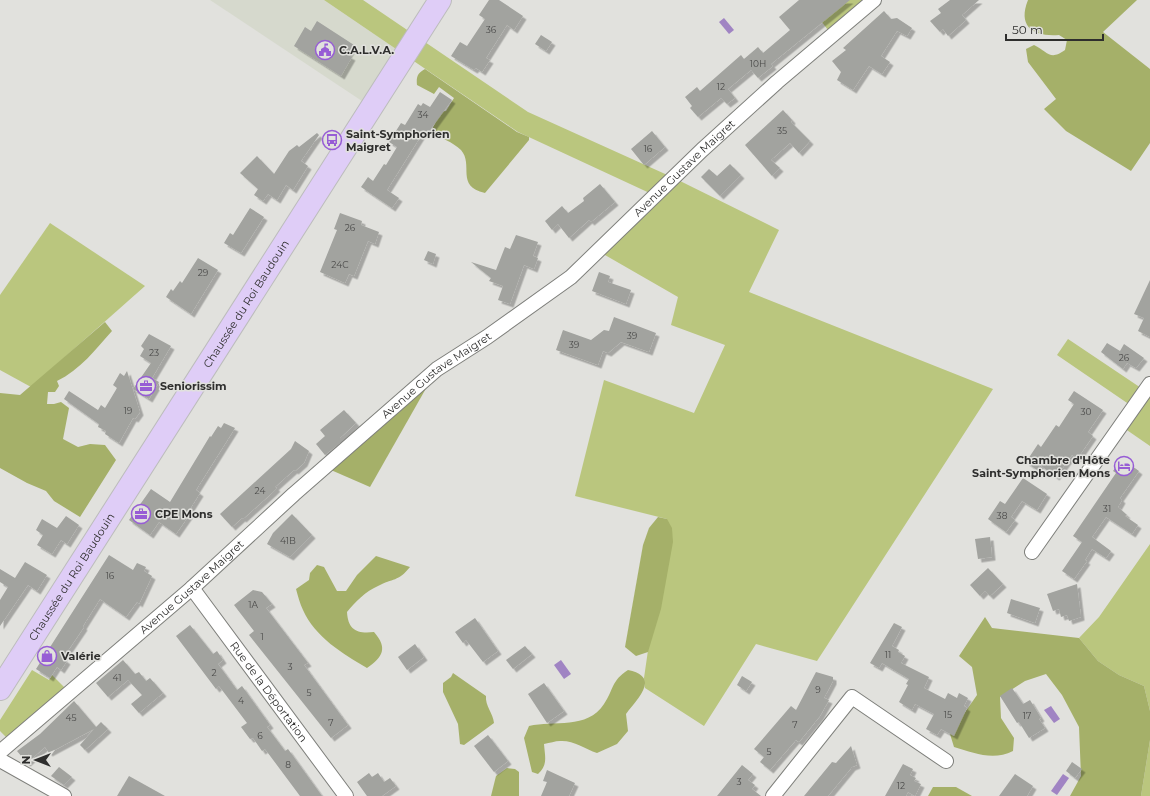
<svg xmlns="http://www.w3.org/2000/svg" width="1150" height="796" font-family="Montserrat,sans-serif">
	<defs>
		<filter id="shadow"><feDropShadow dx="3.5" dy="3.5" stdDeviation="0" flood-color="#0004"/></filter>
	</defs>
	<rect width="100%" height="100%" fill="#e1e1dd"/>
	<path fill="#d6d9cd" d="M210 0H324L405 55 371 107Z"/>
	<g fill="#bac67e">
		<path d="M324 0H363L528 112 674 178 779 230 749 292 993 389 817 661 756 644 704 726 645 688 644 678 667 519 575 496 604 380 694 413 725 345 671 325 678 297 598 251 656 196 518 132Z"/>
		<path d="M805 0H865L828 30Z"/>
		<path d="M50 223 145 286 31 387 0 370V295Z"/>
		<path d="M1068 339 1150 394V446L1121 426 1133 407 1057 355Z"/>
		<path d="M1150 544V711L1144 686 1119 675 1098 661 1079 638 1099 617Z"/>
		<path d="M32 670 49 680 52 675 68 691 10 741 0 731V720Z"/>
		<path d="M1150 740V796H1141Z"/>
	</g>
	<g fill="#a5b069">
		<path d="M1028 0H1137L1103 32 1150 69V143L1131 171 1066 131 1044 109 1056 99 1028 62 1026 49 1034 45C1048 52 1050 61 1065 50L1067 40 1059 35C1034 37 1017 27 1028 0Z"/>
		<path d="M425 69 517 132 529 137V140L485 193C455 186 474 165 461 150 453 142 440 138 431 132L440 112 446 111 454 98 439 87 434 94 417 85C416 76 418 73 425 69Z"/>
		<path d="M105 322 112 331C96 349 80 370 57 381L59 386 55 392H48L47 404H54L61 402 69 408 63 439 78 447 90 444 105 445 116 460 80 517 54 501 46 491 27 483 0 468V393L20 395Z"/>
		<path d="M437 369 370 487 324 467Z"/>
		<path d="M658 517 667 519 672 528 673 542 661 609 648 652 636 656 625 647 643 545 649 528Z"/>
		<path d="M376 556 410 567C398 582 393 578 378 586 366 591 355 602 347 612 348 630 357 634 374 632 388 648 383 657 367 668 343 654 315 637 303 610 300 604 298 596 296 589L309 580 310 573 317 565 324 567 337 591H346L357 575Z"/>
		<path d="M985 617 992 628 1079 638 1098 661 1119 675 1144 686 1150 711V740L1141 796H1070L1081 776 1079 727 1062 695 1046 674 1025 681 1000 697 1001 718 1014 738 1013 751C993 761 974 753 954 747L950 734 977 695 972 667 959 656Z"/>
		<path d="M628 670C661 677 638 698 626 714L628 731 617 744 597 753C585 749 573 740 560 741 555 741 550 743 544 744 545 757 548 765 538 774L532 772 524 738 529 726C554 720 587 730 604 704 614 689 611 681 628 670Z"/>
		<path d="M453 673 486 696C485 706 493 713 494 723L464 745 460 744 458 724 443 692V683L451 677Z"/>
		<path d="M507 768 515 769 519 772V796H491L496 776Z"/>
		<path d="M933 787H956L972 796H928Z"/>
	</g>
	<g fill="#a084c3">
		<path d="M724 18 734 30 729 34 719 22Z"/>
		<path d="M561 660 571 674 564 679 554 665Z"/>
		<path d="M1051 706 1060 719 1054 723 1044 710Z"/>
		<path d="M1063 774 1069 778 1057 795 1051 791Z"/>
	</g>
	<g fill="#a2a39f" filter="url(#shadow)">
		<path d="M489 0H499L523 16 514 30 507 25 486 58 490 60 482 72 476 68 474 70 451 56 460 42 467 46 485 19 479 15Z"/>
		<path d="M799 0H850L771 64 773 66 758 78 751 70 728 89 735 98 727 104 721 98 698 117 690 108 692 106 685 97 697 87 700 91 741 55 744 59 758 47 763 53 790 30 779 17Z"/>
		<path d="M950 0H979L962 15 966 20 948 36 943 29 940 32 930 21 941 13 938 9Z"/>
		<path d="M884 11 891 19 897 18 912 28 907 36 897 31 881 56 890 62 882 74 869 66 853 90 837 80 841 72 832 61 846 50 843 48Z"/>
		<path d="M317 21 354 45 348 55 352 57 341 76 294 46 305 27 311 31Z"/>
		<path d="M541 35 552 42 546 51 535 44Z"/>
		<path d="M440 92 452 100 428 133 424 131 387 190 399 198 392 208 361 187 368 177 373 181 384 164 386 165 397 147 389 142 401 123 405 125 418 104 421 106 423 103 430 107Z"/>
		<path d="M783 110 792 120 791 122 810 141 799 153 790 143 771 160 780 168 772 176 745 145Z"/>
		<path d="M652 131 665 147 644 165 631 149Z"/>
		<path d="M317 133 319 135 301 161 308 166 293 190 286 185 277 200 268 194 263 201 254 195 258 189 240 173 257 156 274 174 289 151 297 145 299 147Z"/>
		<path d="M730 164 741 175 720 196 701 177 709 169 717 176Z"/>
		<path d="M600 184 615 202 591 222 589 220 569 238 558 224 552 230 545 221 562 206 568 213 584 201 583 198Z"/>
		<path d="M250 208 264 217 241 253 224 243 230 233 233 235Z"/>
		<path d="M340 213 362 221 361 225 379 232 375 244 368 241 354 276 349 274 345 283 320 272 337 230 334 229Z"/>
		<path d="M516 235 538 242 533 256 538 258 534 269 524 265 510 304 498 300 503 286 489 281 491 278 471 262 496 270 505 247 510 249Z"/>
		<path d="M428 251 436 254 433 264 424 260Z"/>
		<path d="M198 258 218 270 191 314 166 297 171 289 173 291 180 281 182 283Z"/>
		<path d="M599 272 610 276 608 282 631 290 626 304 592 291Z"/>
		<path d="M1150 280V337L1138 331 1144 318 1134 314Z"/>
		<path d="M614 317 656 333 649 352 621 342 608 353 603 351 598 365 556 350 563 330 591 340 604 330 609 331Z"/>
		<path d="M149 334 171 346 152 378 159 382 149 399 133 389 151 363 140 356 144 349 141 346Z"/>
		<path d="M1107 343 1120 351 1124 344 1144 358 1136 368 1127 363 1123 369 1101 352Z"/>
		<path d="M127 371 140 412 135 419 133 418 119 443 105 434 106 431 98 427 99 424 64 399 69 391 98 410 101 405 105 408 117 388 113 385 120 373 124 376Z"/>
		<path d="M1074 391 1103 410 1088 432 1093 436 1077 459 1072 455 1056 477 1040 465 1037 470 1026 462 1038 444 1041 447 1056 425 1059 427 1074 404 1068 400Z"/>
		<path d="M344 410 356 423 340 438V443L325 455 316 444 325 436 320 430Z"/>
		<path d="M224 423 235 428 196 490 200 493 190 509 192 511 176 534 159 522 150 535 129 520 151 489 170 502 210 436 211 437 218 426 221 428Z"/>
		<path d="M295 441 309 451 304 463 295 471 294 470 275 487 277 488 272 493 243 519 242 518 232 527 220 514 291 449Z"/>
		<path d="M1122 459 1139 471 1120 498 1122 500 1118 507 1127 515 1125 516 1138 525 1132 534 1106 517 1092 537 1111 551 1106 558 1092 549 1085 560 1087 561 1074 579 1062 571 1082 542 1073 536 1116 473 1113 471Z"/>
		<path d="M1023 478 1047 494 1037 510 1022 501 1011 517 1015 520 1006 532 988 519 1000 501 1005 504Z"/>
		<path d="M292 514 312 535 290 557 267 544 273 533Z"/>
		<path d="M66 516 79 525 67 544 61 540 52 554 37 545 43 535 36 530 42 519 57 528Z"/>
		<path d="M990 537 992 557 978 559 975 539Z"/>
		<path d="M109 555 133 570 137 563 146 567 144 571 152 576 139 604 137 602 126 617 100 599 83 626 84 627 63 658 67 661 61 670 57 667 50 678 36 669Z"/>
		<path d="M25 562 47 575 37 591 28 585 0 626V600L8 587 0 582V569L15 578Z"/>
		<path d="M988 568 1003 584 990 596 985 591 980 596 970 585Z"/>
		<path d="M1077 584 1081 617 1069 621 1067 615 1061 617 1059 609 1053 611 1047 594Z"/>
		<path d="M253 590 262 592 272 604 266 608 308 663 304 665 348 725 331 738 249 635 254 631 234 605Z"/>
		<path d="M1011 599 1040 608 1035 623 1007 613Z"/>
		<path d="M475 618 498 651 483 662 466 640 463 643 455 632Z"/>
		<path d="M894 623 902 627 892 646 899 650 898 652 905 656 901 663 929 677 924 688 945 699 948 693 957 698 959 693 968 698 964 706 967 708 954 736 941 729 937 735 926 729 934 714 915 704 912 710 899 702 908 685 906 684 909 679 882 663 879 668 870 663Z"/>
		<path d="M190 625 213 654 217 651 223 660 218 664 237 690 242 686 270 725 267 727 285 751 288 749 322 796H300L265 749 262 751 253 738 250 739 241 727 247 723 219 686 216 689 176 636Z"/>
		<path d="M415 644 424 657 407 670 398 657Z"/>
		<path d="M525 646 532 654 513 669 506 660Z"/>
		<path d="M123 660 135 674 139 672 146 681 150 678 163 693 139 713 131 704 142 695 128 680 108 697 96 683Z"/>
		<path d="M816 672 833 677V681L824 698 829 700 820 716 799 742 796 740 770 770 760 762 764 757 754 749 791 706 796 710Z"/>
		<path d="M742 676 752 682 746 691 737 685Z"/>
		<path d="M544 683 564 711 547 723 528 694Z"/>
		<path d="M1012 688 1023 704 1030 700 1041 718 1039 719 1045 728 1029 738 1019 722 1017 723 1000 696Z"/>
		<path d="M74 701 96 727 101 722 108 729 85 750 80 745 94 729 49 753 45 747 27 763 17 751 40 734Z"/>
		<path d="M488 735 508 761 494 772 474 746Z"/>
		<path d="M851 746 857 765 852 767 828 796H804L832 762 836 763Z"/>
		<path d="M1072 762 1082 769 1075 778 1066 771Z"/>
		<path d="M903 764 913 769 910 775 916 778 914 781 921 784 915 796 908 792 906 796H885Z"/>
		<path d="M742 765 753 774 748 780 755 785 752 789 761 796H717Z"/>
		<path d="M59 767 72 777 64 785 51 776Z"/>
		<path d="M547 770 575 783 569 796H541L547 782 543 781Z"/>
		<path d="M369 773 372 777 378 773 384 782 390 778 396 786 382 796H367L357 782Z"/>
		<path d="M1015 774 1033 786 1027 796H999Z"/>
		<path d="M129 776 165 796H117Z"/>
	</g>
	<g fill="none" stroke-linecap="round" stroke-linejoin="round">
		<g stroke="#7e7f7b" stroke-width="16">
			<g id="minor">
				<path d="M1032 552 1150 384"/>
				<path id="s1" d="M192 588 346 796"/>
				<path id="s2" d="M0 752 192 588 294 494 437 369 487 337 571 277 702 150 777 82 874 0"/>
				<path d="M0 760 64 796"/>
				<path d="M773 796 852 697 946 761"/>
			</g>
		</g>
		<g stroke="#bcbcbc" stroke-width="24">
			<g id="primary">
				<path id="s3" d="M0 689 440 0"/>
			</g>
		</g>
		<use href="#minor" stroke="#fff" stroke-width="14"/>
		<use href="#primary" stroke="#dfcdf7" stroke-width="22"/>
	</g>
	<defs>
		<g id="civic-ring" transform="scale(1)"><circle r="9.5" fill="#e1e1dd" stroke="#975dd5" stroke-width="1.5"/><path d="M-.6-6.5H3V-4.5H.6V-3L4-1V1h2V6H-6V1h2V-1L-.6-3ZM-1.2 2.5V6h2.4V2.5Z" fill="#975dd5"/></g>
		<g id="bus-ring" transform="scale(1)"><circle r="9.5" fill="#e1e1dd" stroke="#975dd5" stroke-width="1.5"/><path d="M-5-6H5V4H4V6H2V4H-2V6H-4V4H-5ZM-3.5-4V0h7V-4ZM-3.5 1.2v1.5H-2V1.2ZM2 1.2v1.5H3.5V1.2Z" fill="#975dd5"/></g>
		<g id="office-ring" transform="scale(1)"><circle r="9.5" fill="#e1e1dd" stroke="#975dd5" stroke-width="1.5"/><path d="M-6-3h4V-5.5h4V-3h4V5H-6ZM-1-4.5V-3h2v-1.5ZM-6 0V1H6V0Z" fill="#975dd5"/></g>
		<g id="hotel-ring" transform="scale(1)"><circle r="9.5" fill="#e1e1dd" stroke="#975dd5" stroke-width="1.5"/><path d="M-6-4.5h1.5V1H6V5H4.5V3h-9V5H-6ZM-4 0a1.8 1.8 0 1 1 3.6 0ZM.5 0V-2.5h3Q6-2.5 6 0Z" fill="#975dd5"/></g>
		<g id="shop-ring" transform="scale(1)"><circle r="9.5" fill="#e1e1dd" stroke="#975dd5" stroke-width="1.5"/><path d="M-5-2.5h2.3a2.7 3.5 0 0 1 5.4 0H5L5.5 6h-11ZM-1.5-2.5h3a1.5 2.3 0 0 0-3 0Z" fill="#975dd5"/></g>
	</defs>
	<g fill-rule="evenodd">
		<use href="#civic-ring" x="325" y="50"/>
		<use href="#bus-ring" x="332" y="140"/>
		<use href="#office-ring" x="146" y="386"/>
		<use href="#hotel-ring" x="1124" y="466"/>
		<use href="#office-ring" x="141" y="514"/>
		<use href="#shop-ring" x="47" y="656"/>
	</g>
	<g text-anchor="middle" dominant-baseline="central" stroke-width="3" stroke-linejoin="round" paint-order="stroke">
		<g font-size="9" fill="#4b4b4a">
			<text x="491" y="29">36</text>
			<text x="758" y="63">10H</text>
			<text x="721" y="86">12</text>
			<text x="423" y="114">34</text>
			<text x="782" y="130">35</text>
			<text x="648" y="148">16</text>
			<text x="350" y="227">26</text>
			<text x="340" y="264">24C</text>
			<text x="203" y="272">29</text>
			<text x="632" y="335">39</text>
			<text x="574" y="344">39</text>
			<text x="154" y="352">23</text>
			<text x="1124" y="357">26</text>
			<text x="128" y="410">19</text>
			<text x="1086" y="411">30</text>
			<text x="260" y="490">24</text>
			<text x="1107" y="508">31</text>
			<text x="1002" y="515">38</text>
			<text x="288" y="540">41B</text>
			<text x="110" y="575">16</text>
			<text x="253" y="604">1A</text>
			<text x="262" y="636">1</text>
			<text x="888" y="654">11</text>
			<text x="290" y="666">3</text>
			<text x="214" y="672">2</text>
			<text x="117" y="677">41</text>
			<text x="818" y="689">9</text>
			<text x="309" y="692">5</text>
			<text x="241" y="700">4</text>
			<text x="948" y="714">15</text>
			<text x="1027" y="715">17</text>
			<text x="71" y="717">45</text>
			<text x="331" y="722">7</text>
			<text x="795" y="724">7</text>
			<text x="260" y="735">6</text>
			<text x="769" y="751">5</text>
			<text x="288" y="764">8</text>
			<text x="739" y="781">3</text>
			<text x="901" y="785">12</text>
		</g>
		<g font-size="11" font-weight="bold" fill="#2e2e2d" stroke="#e1e1dd" text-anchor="start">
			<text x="339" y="50">C.A.L.V.A.</text>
			<text x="346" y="134">Saint-Symphorien<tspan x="346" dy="13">Maigret</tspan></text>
			<text x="160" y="386">Seniorissim</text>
			<text x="1110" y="460" text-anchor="end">Chambre d'Hôte<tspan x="1110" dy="13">Saint-Symphorien Mons</tspan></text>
			<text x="155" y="514">CPE Mons</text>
			<text x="61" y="656">Valérie</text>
		</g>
		<g font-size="11" fill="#2e2e2d" stroke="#e1e1dd">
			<text stroke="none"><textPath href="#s2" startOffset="901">Avenue Gustave Maigret</textPath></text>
			<text stroke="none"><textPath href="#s3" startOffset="457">Chaussée du Roi Baudouin</textPath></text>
			<text stroke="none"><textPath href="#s2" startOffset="577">Avenue Gustave Maigret</textPath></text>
			<text stroke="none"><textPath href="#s3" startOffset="133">Chaussée du Roi Baudouin</textPath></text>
			<text stroke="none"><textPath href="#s2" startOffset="253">Avenue Gustave Maigret</textPath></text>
			<text stroke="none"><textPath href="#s1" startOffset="129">Rue de la Déportation</textPath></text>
		</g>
	</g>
	<g transform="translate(36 760) rotate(270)" stroke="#e1e1dd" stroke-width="3" paint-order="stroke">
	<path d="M0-3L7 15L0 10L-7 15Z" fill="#2e2e2d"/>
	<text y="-6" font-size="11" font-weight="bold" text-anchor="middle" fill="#2e2e2d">N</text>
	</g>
	<path d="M1006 34v6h97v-6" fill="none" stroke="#2e2e2d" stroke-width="2"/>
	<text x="1012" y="34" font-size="12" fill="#2e2e2d" stroke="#e1e1dd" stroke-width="3" paint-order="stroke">50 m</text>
</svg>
